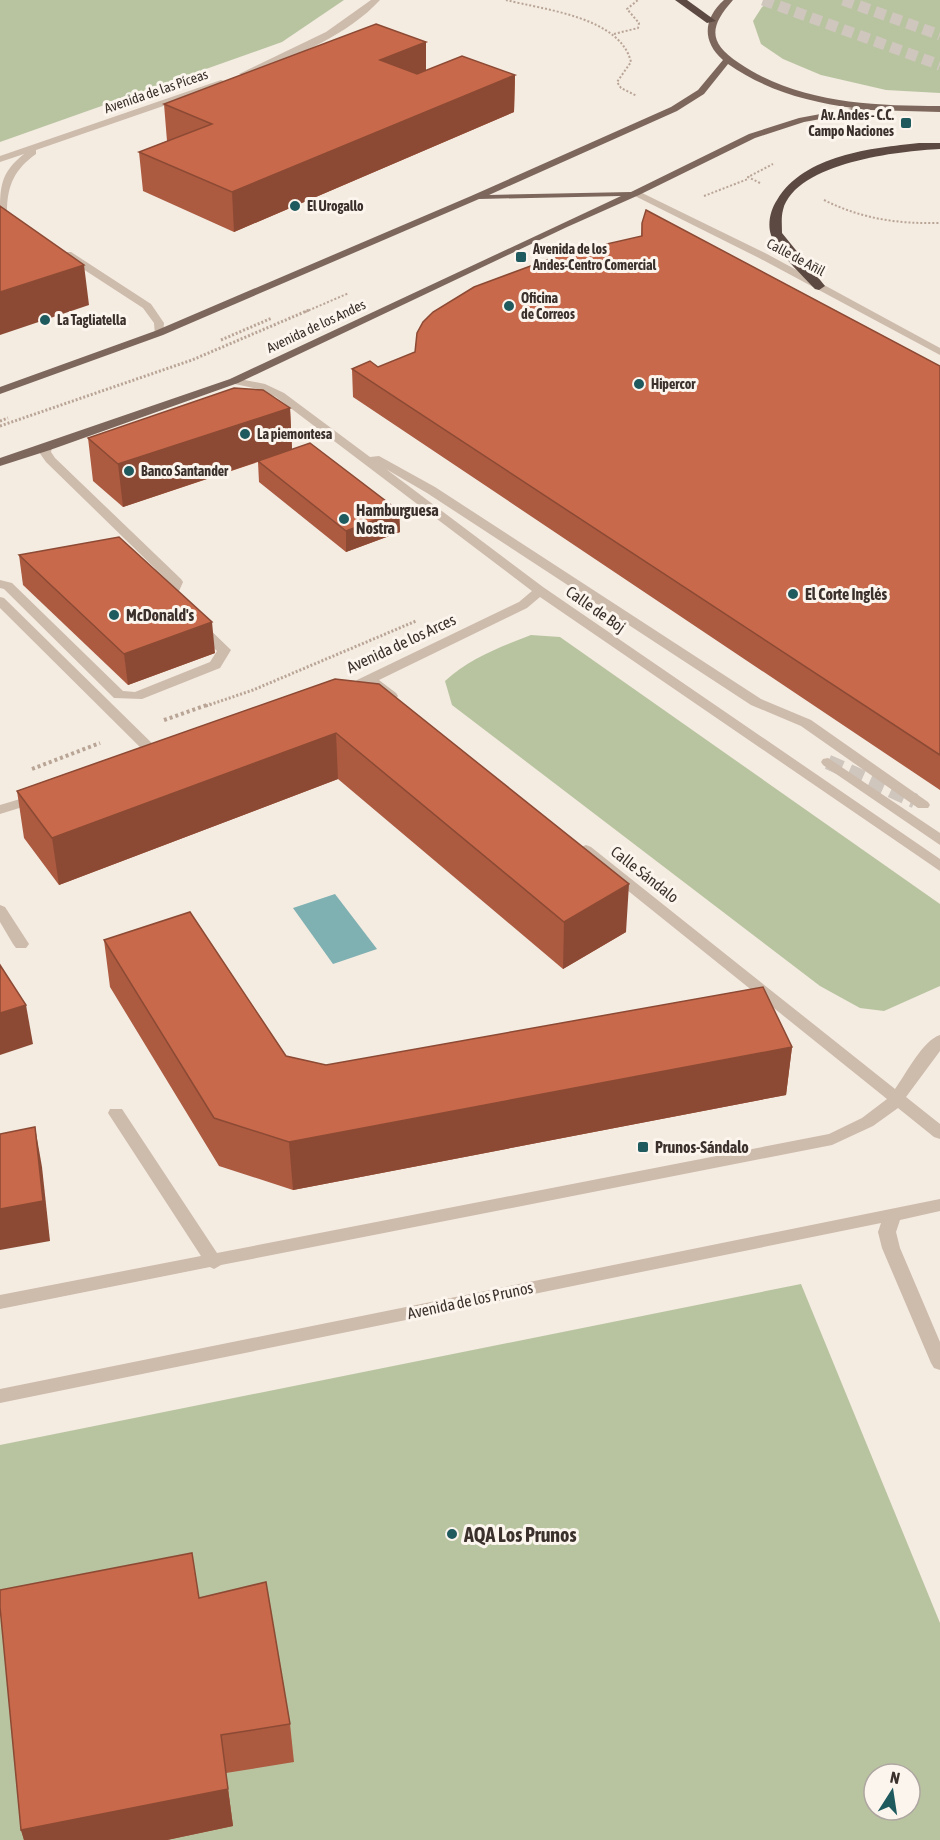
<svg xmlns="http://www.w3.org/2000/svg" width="940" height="1840" font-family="'Asap Condensed',sans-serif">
	<rect width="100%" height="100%" fill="#f4ebe1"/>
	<g fill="#b8c4a0" fill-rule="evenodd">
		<path d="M0 0H344L282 42 0 142Z"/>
		<path d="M773 0H940V93L886 90 821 75 783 59 761 44 753 21 762 7Z"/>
		<path d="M531 635 560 637 940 904V986L884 1011 860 1008 820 986 452 705 445 681C470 658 500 647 531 635Z"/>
		<path d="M801 1284 940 1623V1840H0V1445ZM874 1774H910V1810H874Z"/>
	</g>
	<path fill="#7fb0b2" d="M335 894 377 949 333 964 293 908Z"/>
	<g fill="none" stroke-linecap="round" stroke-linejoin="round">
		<path stroke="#cfc6bd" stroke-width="15" stroke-dasharray="15 8" stroke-linecap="butt" d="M828 762 915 801"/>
		<g stroke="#cfc6bd" stroke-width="11" stroke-dasharray="11 6" stroke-linecap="butt">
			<path d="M763 0 940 65"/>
			<path d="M843 0 940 35"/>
		</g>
		<g stroke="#b9a596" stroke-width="2" stroke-dasharray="2 2" stroke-linecap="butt">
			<path d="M506 0C545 10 620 17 631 62L617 82 621 88 637 96"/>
			<path d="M614 34 638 28 639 23 627 9 638 0"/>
			<path d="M760 183 748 177 773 164"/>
			<path d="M704 196 748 179"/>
			<path d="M824 200C862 219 898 224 940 223"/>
			<path d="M305 312 349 293"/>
		</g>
		<g stroke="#b9a596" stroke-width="3" stroke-dasharray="2 2" stroke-linecap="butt">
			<path d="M221 340 272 318"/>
			<path d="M0 421 8 418"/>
			<path d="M0 426 192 360 309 310"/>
			<path d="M206 706 253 690 416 621"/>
		</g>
		<g stroke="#b9a596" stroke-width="4" stroke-dasharray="3 3" stroke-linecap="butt">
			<path d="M164 720 210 704"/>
			<path d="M32 769 100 743"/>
		</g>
		<g fill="#cdbbac" fill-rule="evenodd">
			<path d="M371 0H380C346 37 292 57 246 76L239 74 326 32Z"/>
			<path d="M221 80 224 81V85L36 150V154C15 169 7 185 7 212L19 220 14 223 0 216C0 187 0 173 24 154L0 162V156Z"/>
			<path d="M636 190 767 254 940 348V355L759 258 633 195 631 193Z"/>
			<path d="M63 252H71L151 304 164 323 163 335H155L154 323 143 308 63 256Z"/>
			<path d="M234 378 265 384 284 393 370 457 379 456 435 487 761 699 811 720 928 802 930 805 928 808H918L801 726 751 705 427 493 386 469 543 587 940 859V871L540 597 527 608 379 680 396 693 398 696 396 699H386L369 685 357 686 355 683 357 680 519 602 532 591 276 397 258 389 230 383V379Z"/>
			<path d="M46 445 52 448 51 452 55 458 181 579 183 582 176 598 181 604 179 607H171L163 599 170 583 46 462 39 452 42 446Z"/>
			<path d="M0 580 12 583 123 691 135 692 210 662 217 651 194 630 193 627 194 624H204L231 650 220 668 142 699 114 698 4 589 0 588Z"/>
			<path d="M0 597 4 598 165 756 167 759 165 762H155L0 608Z"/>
			<path d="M828 758 940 833V845L823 765 821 762 823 759Z"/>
			<path d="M37 794 42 795 44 798 42 801 0 814V805Z"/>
			<path d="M586 845 591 847 895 1089C906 1074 923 1040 940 1035V1051L906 1097 940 1124V1139L934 1137 898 1108 873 1126 832 1145 221 1265 214 1269 210 1267 0 1309V1295L201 1256 108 1113 110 1109H122L217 1253 829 1134 862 1118 887 1099 581 853 579 850 581 847Z"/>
			<path d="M0 905 5 907 29 944 26 948H16L13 944 0 922Z"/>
			<path d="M940 1199V1211L900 1220 896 1232 900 1248 940 1342V1370L934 1368 931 1363 882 1248 878 1232 881 1223 0 1403V1389Z"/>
		</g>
		<path fill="#7d675c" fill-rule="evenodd" d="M724 0H733C710 26 707 42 739 63 797 103 872 106 940 106V112L871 110 804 122 755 138 639 195 567 227 238 383 50 450 0 466V458L230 379 621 196 479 199 163 335 0 394V387L155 331 471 196 671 107 698 90 723 60C701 41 704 18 724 0ZM728 64C765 90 808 102 853 108L799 118 749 134 631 192 489 195 677 111 704 94Z"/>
		<g fill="#5c4a42" fill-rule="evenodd">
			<path d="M675 0H687L716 21 707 23Z"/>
			<path d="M919 143H940V149C900 151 796 162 783 210 781 217 782 226 782 233L825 286 819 290 815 289C802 275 777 252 771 235 767 223 771 209 777 200 804 155 872 148 919 143Z"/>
		</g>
	</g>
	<g fill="#ac5a40">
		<path d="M426 42V70L515 75 514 112 234 232 143 191 139 152 167 141 164 104Z"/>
		<path d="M642 223 940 366V790L353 397 352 369 378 367 415 352 641 236Z"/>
		<path d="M290 408 292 449 399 511 400 532 346 552 259 482 258 462 123 507 93 481 88 438Z"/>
		<path d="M19 555 215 653 128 685 23 585Z"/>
		<path d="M335 679 626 932 563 969 338 779 59 885 24 838 17 791Z"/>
		<path d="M104 940 286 1056 326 1065 792 1047 786 1095 293 1190 219 1166 110 987Z"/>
		<path d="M199 1598 290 1724 294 1762 226 1773 233 1826 167 1840H24L21 1830Z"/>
	</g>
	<g fill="#8c4a34">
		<path d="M426 42V78L380 60Z"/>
		<path d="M515 75 514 112 234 232 232 192Z"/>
		<path d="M84 265 89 305 0 335V292Z"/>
		<path d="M290 408 292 450 123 507 118 464Z"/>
		<path d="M399 511 400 532 346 552V531Z"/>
		<path d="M212 622 215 653 128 685 124 654Z"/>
		<path d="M336 733 338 779 59 885 52 838Z"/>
		<path d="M629 884 626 932 563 969 564 922Z"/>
		<path d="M26 1005 33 1044 0 1055V1013Z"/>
		<path d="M792 1047 786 1095 293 1190 289 1142Z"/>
		<path d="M35 1127 42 1167 50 1241 0 1250V1209Z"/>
		<path d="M228 1789 233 1826 167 1840H24L21 1830Z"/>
	</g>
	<g fill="#c8694b" stroke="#8c4a34" stroke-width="1.5">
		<path d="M376 24 426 42 380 60 417 74 462 56 515 75 232 192 139 152 212 124 164 104Z"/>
		<path d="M0 206 84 265 0 292Z"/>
		<path d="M646 210 940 366V755L352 369 370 361 378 367 415 352 417 333 423 322 433 312 474 287 563 254 642 236V223Z"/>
		<path d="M234 388 263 390 290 408 118 464 88 438Z"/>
		<path d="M310 443 399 511 346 531 258 461Z"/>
		<path d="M119 537 212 622 124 654 19 555Z"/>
		<path d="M335 679 379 684 629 884 564 922 336 733 52 838 17 791Z"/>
		<path d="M190 912 286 1056 326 1065 763 987 792 1047 289 1142 214 1118 104 940Z"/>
		<path d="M0 965 26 1005 0 1013Z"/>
		<path d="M35 1127 43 1201 0 1209V1134Z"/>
		<path d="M192 1553 199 1598 266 1582 290 1724 221 1735 228 1789 21 1830 0 1607V1590Z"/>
	</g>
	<g fill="#1f5a5e" stroke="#fbf5ee" stroke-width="2">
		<rect x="900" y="117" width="12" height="12" rx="3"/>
		<circle cx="295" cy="206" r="6"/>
		<rect x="515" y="251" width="12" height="12" rx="3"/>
		<circle cx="509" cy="306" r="6"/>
		<circle cx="45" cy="320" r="6"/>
		<circle cx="639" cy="384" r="6"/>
		<circle cx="245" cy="434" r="6"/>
		<circle cx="129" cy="471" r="6"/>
		<circle cx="344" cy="519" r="6"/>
		<circle cx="793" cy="594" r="6"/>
		<circle cx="114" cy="615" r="6"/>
		<rect x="637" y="1141" width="12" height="12" rx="3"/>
		<circle cx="452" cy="1534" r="6"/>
	</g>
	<g text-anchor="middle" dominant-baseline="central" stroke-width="6" stroke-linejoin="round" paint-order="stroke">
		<g font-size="14" fill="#3b302b" stroke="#fbf5ee">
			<text transform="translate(156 91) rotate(-19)">Avenida de las Píceas</text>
			<text transform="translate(796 257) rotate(28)">Calle de Añil</text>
			<text transform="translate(316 326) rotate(-25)">Avenida de los Andes</text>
		</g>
		<g font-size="14" font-weight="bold" fill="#3b302b" stroke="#fbf5ee" text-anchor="start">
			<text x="894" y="115" text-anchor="end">Av. Andes - C.C.<tspan x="894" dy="16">Campo Naciones</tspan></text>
			<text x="307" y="206">El Urogallo</text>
			<text x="533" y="249">Avenida de los<tspan x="533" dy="16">Andes-Centro Comercial</tspan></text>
			<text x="521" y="298">Oficina<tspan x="521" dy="16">de Correos</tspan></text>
			<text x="57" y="320">La Tagliatella</text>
			<text x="651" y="384">Hipercor</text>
			<text x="257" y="434">La piemontesa</text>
			<text x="141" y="471">Banco Santander</text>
		</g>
		<g font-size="16" font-weight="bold" fill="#3b302b" stroke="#fbf5ee" text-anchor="start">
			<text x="356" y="510">Hamburguesa<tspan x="356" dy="18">Nostra</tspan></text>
			<text x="805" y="594">El Corte Inglés</text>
			<text x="126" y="615">McDonald's</text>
			<text x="655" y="1147">Prunos-Sándalo</text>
		</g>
		<g font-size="16" fill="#3b302b" stroke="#fbf5ee">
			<text transform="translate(596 609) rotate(35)">Calle de Boj</text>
			<text transform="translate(401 643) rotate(-25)">Avenida de los Arces</text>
			<text transform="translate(645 874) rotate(38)">Calle Sándalo</text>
			<text transform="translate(470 1300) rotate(-12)">Avenida de los Prunos</text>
		</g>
		<g font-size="20" font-weight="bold" fill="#3b302b" stroke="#fbf5ee" text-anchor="start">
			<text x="464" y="1534">AQA Los Prunos</text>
		</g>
	</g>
	<g transform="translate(892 1792) rotate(12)"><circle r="28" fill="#fbf5ee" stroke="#aea6a0" stroke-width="1.5"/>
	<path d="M0-4.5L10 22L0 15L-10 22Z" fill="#1f5a5e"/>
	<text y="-9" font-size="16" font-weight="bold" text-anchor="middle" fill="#3b302b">N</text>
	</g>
</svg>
